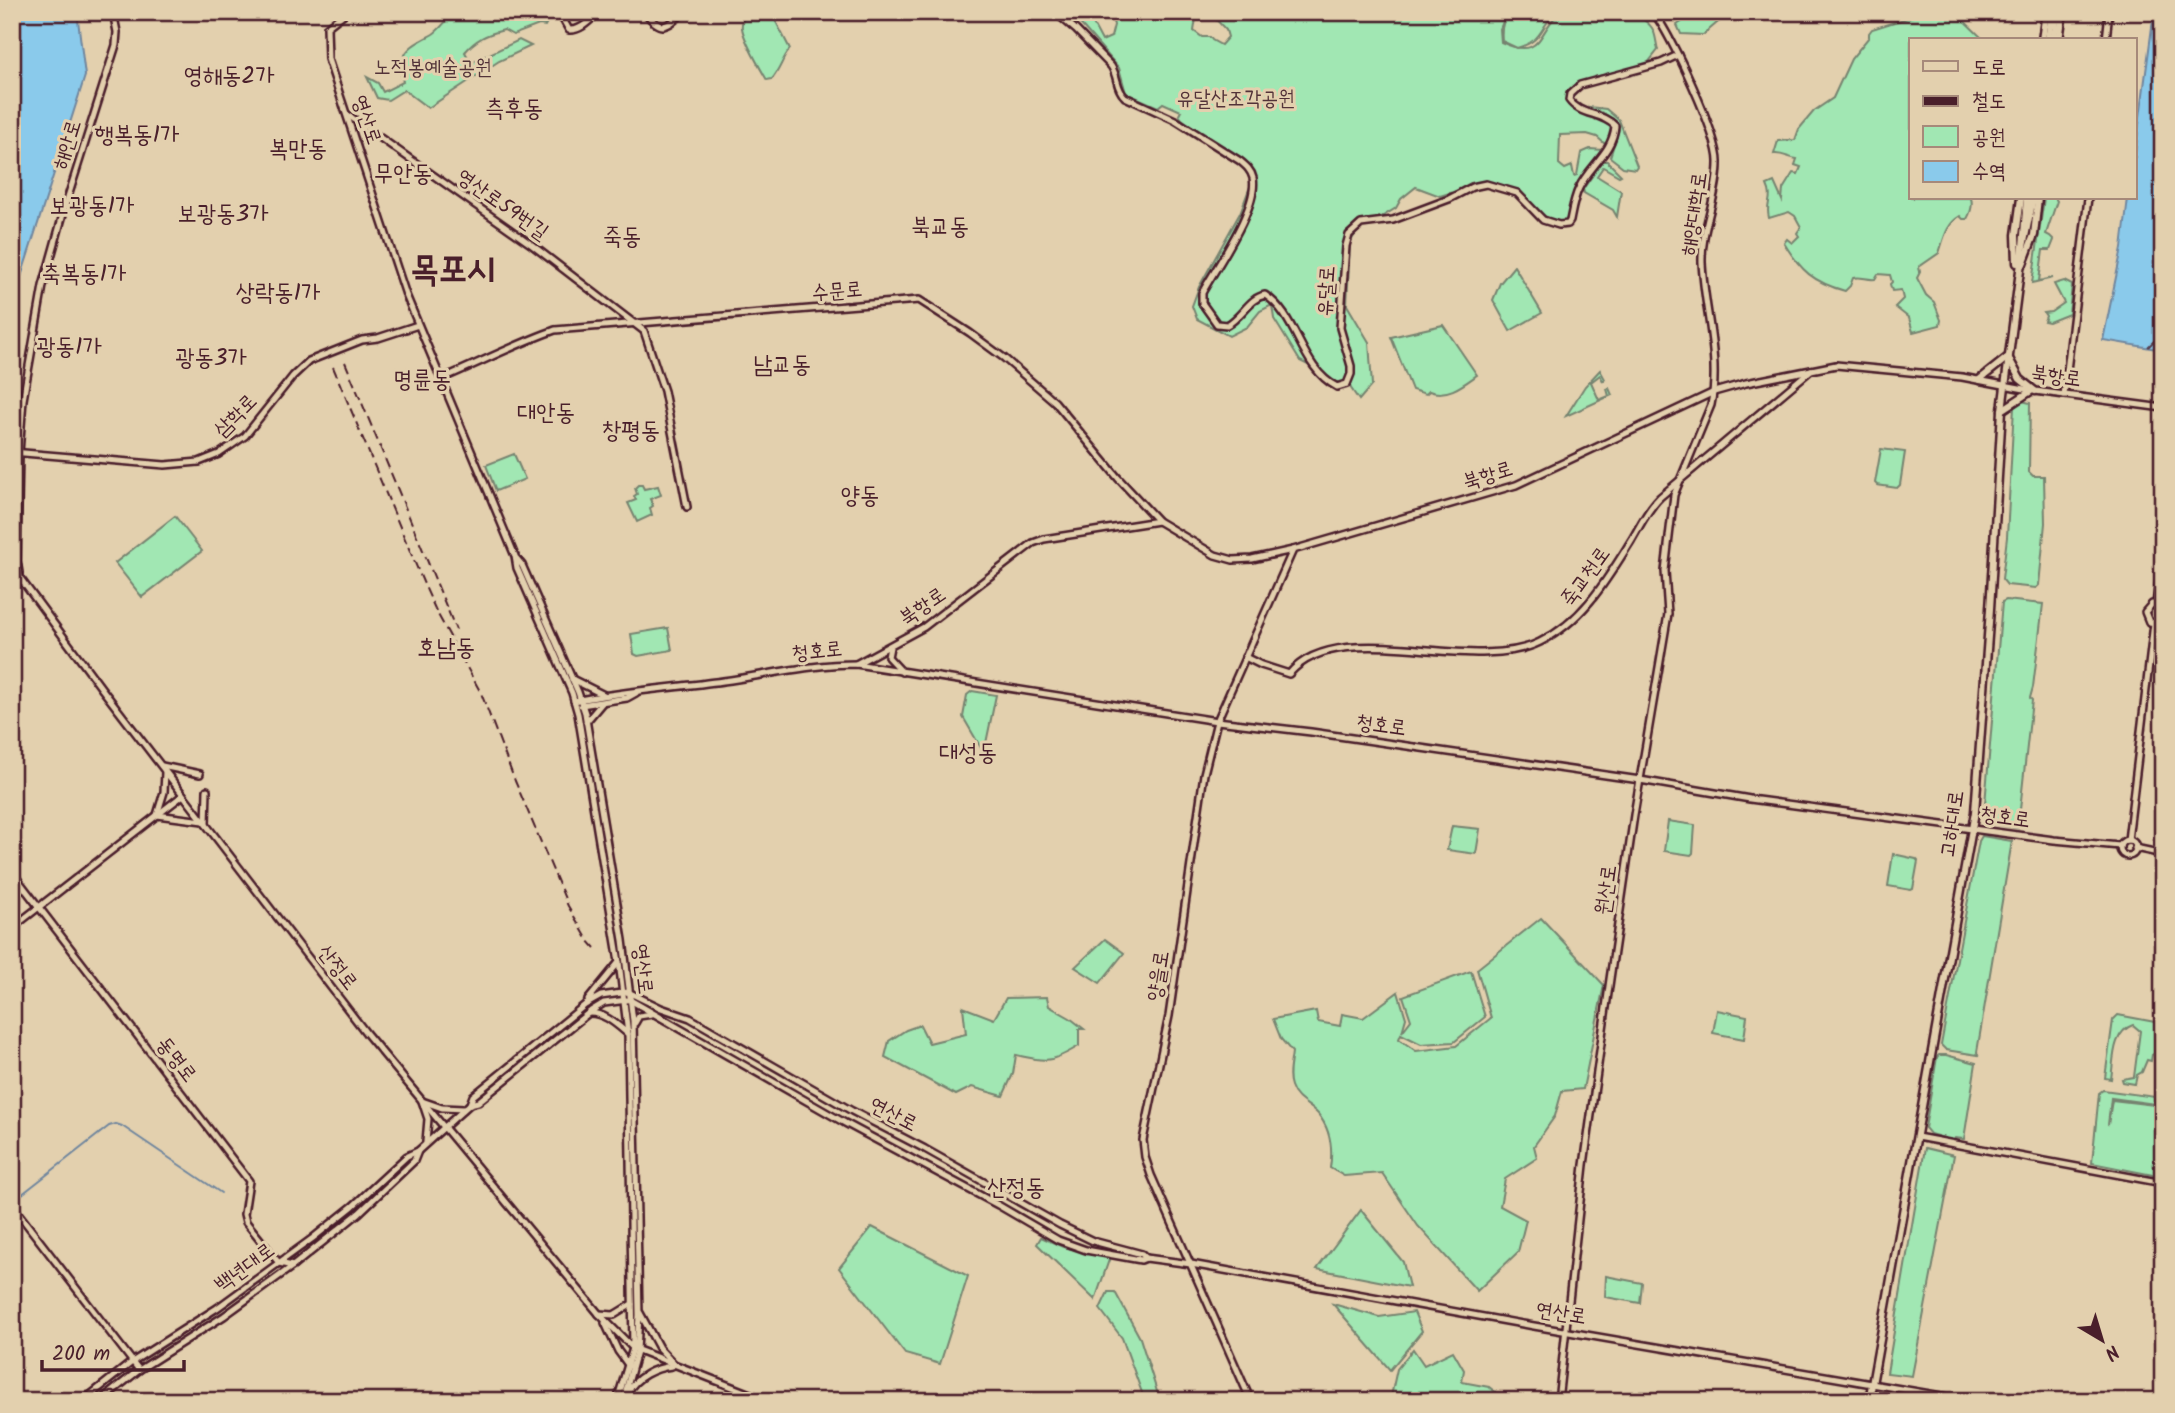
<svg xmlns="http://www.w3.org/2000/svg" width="2175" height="1413" font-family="Kalam,'Poor Story',sans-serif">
	<rect width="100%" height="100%" fill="#e3d0ae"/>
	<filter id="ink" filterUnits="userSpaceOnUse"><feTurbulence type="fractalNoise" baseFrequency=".0143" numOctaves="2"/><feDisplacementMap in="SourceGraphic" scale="14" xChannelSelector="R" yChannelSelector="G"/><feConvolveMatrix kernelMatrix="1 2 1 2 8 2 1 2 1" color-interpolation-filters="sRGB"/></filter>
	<g filter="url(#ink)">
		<g fill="#a1e7b3" stroke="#76836f" stroke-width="2" fill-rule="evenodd">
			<path d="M429 12H516L549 18 545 26 539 25 513 35 504 30C487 34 476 39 465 52L471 63 519 40 531 46 499 61 428 108 404 90 388 100 377 98 367 77 378 83 383 92 403 82 400 68 403 65C402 48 419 42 433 34 439 30 444 23 449 18L440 14 429 15Z"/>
			<path d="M768 12 772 14 790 49C782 59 780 70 772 79L767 80C760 68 744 41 742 28 741 22 744 17 748 13Z"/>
			<path d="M1070 12H1081L1093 24 1102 41 1111 37 1114 25 1110 12H1197L1194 31 1202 37H1210L1212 40 1221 45 1228 37 1226 30 1209 12H1507L1500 29 1501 42C1543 61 1537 32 1560 12 1587 12 1636 4 1652 28 1656 34 1656 43 1658 50L1647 64 1595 77 1574 86 1567 94C1570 118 1593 114 1611 125L1612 129 1602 154 1587 171 1565 222 1551 220 1538 212 1519 192 1491 182 1482 183 1440 196 1416 187 1401 199 1396 208 1383 216 1361 224 1350 243 1347 305 1369 342 1372 385 1359 400 1350 387H1330L1316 369 1300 361 1274 319 1272 305 1260 311 1247 327 1229 336 1197 319 1192 306 1199 287 1240 213 1252 181 1240 164 1182 119 1179 115 1181 111 1163 103 1158 107 1126 93 1119 68ZM1587 134 1597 137 1605 144 1603 150 1590 149 1581 153 1577 175 1574 176 1572 166 1565 169 1559 164 1560 135Z"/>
			<path d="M1510 12H1557C1539 26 1545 40 1517 48L1502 41C1501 31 1502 19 1510 12Z"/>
			<path d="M1926 12H1955L1984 40H1911V198H1971C1973 205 1971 212 1967 219H1963L1960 216C1946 224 1944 239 1939 253L1919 267 1920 272 1917 278 1926 295 1934 302 1941 320 1940 325 1913 332 1909 318 1895 307 1903 299 1901 290 1892 291 1890 284 1892 282 1890 275 1878 274 1875 279C1867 280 1861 276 1853 278L1850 286 1845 291C1813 282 1801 271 1784 243L1787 239 1792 243 1799 236 1797 233 1801 227 1795 216 1789 212 1769 218C1765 203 1774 200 1767 185L1774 182 1782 200 1783 189 1793 173 1798 174 1801 167 1795 165 1797 159C1788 158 1783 153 1774 154L1778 141 1795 140 1799 129 1814 111 1833 98 1851 59 1869 37V33L1872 29Z"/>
			<path d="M1692 15C1703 18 1713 16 1724 17L1703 35 1681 34 1677 25Z"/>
			<path d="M1589 107 1606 109 1619 120 1637 166 1635 169 1623 167 1610 157 1619 129 1617 122 1603 113 1590 109Z"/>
			<path d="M1603 161H1607L1621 175 1619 176 1603 167 1597 176 1621 191 1617 217 1613 210 1584 193 1583 189Z"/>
			<path d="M2044 198H2055L2057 201 2046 234 2050 236 2054 240 2050 250H2043L2039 281 2053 278 2032 283Z"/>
			<path d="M1514 266 1542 313 1510 331 1493 300 1500 283Z"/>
			<path d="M2064 281 2072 285 2069 314 2049 322 2044 321 2046 316 2044 313 2051 312 2064 303 2054 284Z"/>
			<path d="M1443 325 1477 375C1463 385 1447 398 1429 391L1426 394 1412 390 1391 337Z"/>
			<path d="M1600 370 1605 379 1603 381 1600 375 1591 382 1599 400 1609 396 1607 389 1609 388 1612 395 1566 416 1585 386Z"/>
			<path d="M2022 401 2030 403 2029 472 2033 476H2044L2045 523 2039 585 2036 588 2007 585 2002 579 2007 537 2014 407Z"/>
			<path d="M1881 449 1905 452 1900 485 1897 488 1877 485 1875 483Z"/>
			<path d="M514 454 525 479 496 491 486 465Z"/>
			<path d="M638 485H642L644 489 658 486 661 495 650 499 653 506 650 508 652 515 637 522 628 503 636 500 634 496 637 494 635 488Z"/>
			<path d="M175 516 202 551 142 597 115 563Z"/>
			<path d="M2006 600 2043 604 2033 687 2030 698 2032 700 2018 828 1990 823 1984 816 2002 602Z"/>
			<path d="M668 628 672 650 638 656 634 654 631 634Z"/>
			<path d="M972 691 996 695 984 753 963 717 967 695Z"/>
			<path d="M1668 821 1695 825 1693 853 1691 855 1664 851Z"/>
			<path d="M1452 826 1480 829 1476 854 1447 850Z"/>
			<path d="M1982 836 2012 841 1977 1052 1978 1055 1946 1050 1941 1045 1979 841Z"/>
			<path d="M1893 854 1916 859 1918 861 1913 889 1911 890 1888 886Z"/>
			<path d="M1541 918 1604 985 1583 1089 1562 1091 1555 1116 1534 1146 1537 1158 1505 1179 1500 1206 1526 1220 1518 1252 1477 1291 1418 1226 1382 1173 1344 1176 1330 1168C1333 1149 1331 1130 1318 1114 1309 1104 1296 1101 1291 1086 1287 1075 1291 1063 1292 1052L1281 1039 1273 1019 1316 1011 1318 1022 1340 1026 1342 1014 1363 1018 1398 992 1406 1018 1402 1032 1411 1020 1403 996 1471 971 1485 1017 1454 1042 1421 1044 1401 1034 1399 1039 1416 1051 1456 1046 1491 1018 1477 969Z"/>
			<path d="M1105 939 1124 953 1100 983 1075 967Z"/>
			<path d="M1047 997 1049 1006 1070 1018 1084 1029H1079V1046C1051 1063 1047 1062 1016 1055L1013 1074 1003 1096 972 1087 956 1095 885 1057 889 1041 906 1030 920 1025 929 1043 966 1034 963 1007 994 1019 1006 998Z"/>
			<path d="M1717 1010 1747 1016 1744 1039 1713 1033Z"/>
			<path d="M2118 1015 2160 1023 2163 1026V1049L2152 1055 2151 1061 2147 1060 2142 1072 2137 1075 2135 1084 2123 1082 2122 1079 2134 1077 2140 1031 2133 1025C2112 1032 2114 1060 2111 1079L2105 1078 2113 1020Z"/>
			<path d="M1946 1055 1976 1063 1964 1139 1955 1138 1954 1141 1930 1134 1925 1128 1937 1057 1939 1055Z"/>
			<path d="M2103 1090 2163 1098 2162 1105 2111 1098 2108 1125 2112 1100 2163 1106V1177L2092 1163 2099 1093Z"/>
			<path d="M1925 1148 1954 1155 1912 1376 1887 1373Z"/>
			<path d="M1361 1210 1403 1262 1409 1287 1317 1269Z"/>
			<path d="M872 1227 968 1276 940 1364 905 1354 839 1268Z"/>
			<path d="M1041 1237 1063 1247 1110 1257 1095 1300 1037 1244Z"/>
			<path d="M1606 1276 1642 1283 1640 1303 1605 1297Z"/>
			<path d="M1108 1292H1115L1140 1338 1160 1401H1145L1122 1338 1100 1309Z"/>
			<path d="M1333 1304 1379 1317 1414 1312 1422 1331 1390 1370Z"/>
			<path d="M1413 1349 1424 1365 1453 1351 1464 1370 1462 1382 1489 1387 1507 1401H1390L1397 1369Z"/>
		</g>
		<g fill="#8acaeb" stroke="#70869e" stroke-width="2">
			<path d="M12 12H77L85 76 19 283 12 333Z"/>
			<path d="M2154 12H2163V350L2103 340 2122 248 2128 198H2135V154Z"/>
		</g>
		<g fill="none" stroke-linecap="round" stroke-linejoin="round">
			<path stroke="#70869e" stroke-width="2" d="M12 1202 109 1126 116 1124 122 1126 221 1193"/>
			<g stroke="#543948" stroke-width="2" stroke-dasharray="9 7" stroke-linecap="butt">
				<path d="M2155 341 2163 335"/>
				<path d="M2148 347 2163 332"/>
			</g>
			<g stroke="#4a1f2b" stroke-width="10">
				<g id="secondary">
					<path d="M113 12 117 32 116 45 67 200 43 286 23 400 19 453 17 561 20 578 102 689 366 1033 599 1314 633 1348 768 1401"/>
					<path d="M346 12 327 27 328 59 406 295 515 556 517 568 572 693 578 714 619 962 628 1034 633 1348 617 1401"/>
					<path d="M559 12 569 30C581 31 590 20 599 12"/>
					<path d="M645 12C661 33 666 28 684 12"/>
					<path d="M1055 12 1076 30 1111 66C1118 76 1116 89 1125 97L1175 120 1240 161C1246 166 1251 170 1253 178 1259 207 1216 267 1202 293V303L1217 324 1227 325C1242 317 1249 298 1265 295 1298 316 1300 368 1337 387L1347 384 1351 374V366L1340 328 1346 246 1349 235 1361 224 1393 220 1449 199 1472 187 1486 184 1517 193 1543 220 1559 225 1568 224 1570 221C1572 211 1574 198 1579 188 1589 166 1613 152 1615 126 1602 112 1580 116 1569 100L1570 94 1580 85 1661 63 1678 55"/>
					<path d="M2106 40 2109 12"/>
					<path d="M348 115 532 245 644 331 664 391 687 507"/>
					<path d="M441 379C479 363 516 344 555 330L919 300 970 333 1004 358 1055 402 1118 478 1158 521 1215 555 1233 560 1252 559 1293 550 1516 485 1714 392 1746 383 1836 365 1962 377 2035 391 2163 408"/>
					<path d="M2064 395 2088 198"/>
					<path d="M12 452 165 465 199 462 219 454 245 436 293 376 309 361 362 340 378 338 418 325"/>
					<path d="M517 559 522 565 578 692 585 713 623 940 633 1021 639 1315 637 1351 623 1401"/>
					<path d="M2156 604 2163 551"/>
					<path d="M2163 608 2159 604H2152L2145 612 2149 622 2157 623 2163 619"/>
					<path d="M890 647 888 657 902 672"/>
					<path d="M1245 657 1261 665 1289 674C1340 614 1472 676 1540 642 1583 621 1606 581 1631 541 1640 526 1647 510 1660 497L1811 370"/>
					<path d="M856 664 924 627 1033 543 1044 539 1158 521"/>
					<path d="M572 679 604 695"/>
					<path d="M574 701C623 691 673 688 723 681 767 675 811 664 856 664L1217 721 1311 732 1640 780 1750 799 2054 840 2120 846"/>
					<path d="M581 705 627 698 636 693"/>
					<path d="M586 722 602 703"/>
					<path d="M162 766 200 774"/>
					<path d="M165 772 164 792 157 815 203 821"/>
					<path d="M206 824 207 790"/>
					<path d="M2128 840 2154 623"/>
					<circle cx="2128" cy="848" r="8"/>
					<path d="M2135 848 2163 854"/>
					<path d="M12 872 249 1181 244 1214 246 1222 279 1263 293 1266"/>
					<path d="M12 928 183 795"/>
					<path d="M588 1000 619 962"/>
					<path d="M630 1000 845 1123 998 1205 1058 1240 1086 1250 1141 1260 1146 1258 1191 1264 1534 1326 1971 1401"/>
					<path d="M589 1013C605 1013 616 1024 628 1034"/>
					<path d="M635 1023 639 1016 652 1014"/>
					<path d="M470 1104 473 1096 585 1005 601 996 628 992 661 1008 690 1018 852 1111 925 1149 1060 1225 1093 1241 1142 1254 1146 1258"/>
					<path d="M1917 1137 2163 1183"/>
					<path d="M426 1142 428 1119 422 1101 442 1108 464 1109"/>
					<path d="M12 1205 139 1370"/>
					<path d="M640 1313 659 1348 673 1363"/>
					<path d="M599 1314 614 1315 632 1304"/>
					<path d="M605 1323 618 1351 629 1366"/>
					<path d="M628 1392C636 1377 654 1368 672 1366"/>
					<path d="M83 1401 132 1362 217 1308 313 1238 353 1206 407 1156 418 1151 470 1104 478 1102 591 1011 604 1003 627 1000"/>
					<path d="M100 1401 139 1370 224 1316 293 1266 359 1213 414 1161 418 1151"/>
					<path d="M1251 1401 1151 1175 1145 1157 1143 1140 1169 1016 1204 774 1217 721 1293 550"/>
					<path d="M1558 1401 1584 1165 1610 979 1634 815 1668 614 1665 571 1674 495 1711 405C1721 358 1704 310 1702 262 1701 228 1718 197 1718 163 1719 137 1670 32 1653 12"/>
				</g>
			</g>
			<g stroke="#4a1f2b" stroke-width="11">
				<g id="primary">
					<path d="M2042 40 2046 12"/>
					<path d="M2048 40 2052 12"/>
					<path d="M2054 40 2057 12"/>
					<path d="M2059 40 2063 12"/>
					<path d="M2027 198 2023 247 2033 198"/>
					<path d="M2017 263 2016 235 2021 198"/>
					<path d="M2023 264 2034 235 2038 198"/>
					<path d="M1979 380 2008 357 2020 379 2035 391"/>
					<path d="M2002 410 2031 391"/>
					<path d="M1869 1401 1975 812 1990 609 2002 410 2023 247"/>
				</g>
			</g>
			<use href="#secondary" stroke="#e3d0ae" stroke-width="5"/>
			<use href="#primary" stroke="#e3d0ae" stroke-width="6"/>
			<g stroke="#4a1f2b" stroke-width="2" stroke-dasharray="10 5" stroke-linecap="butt">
				<path d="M345 362 456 630"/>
				<path d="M333 367 423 582 436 611 481 693 515 781 568 906 588 940 595 948"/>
			</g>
		</g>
	</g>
	<g text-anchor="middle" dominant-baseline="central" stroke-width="6" stroke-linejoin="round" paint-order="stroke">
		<g font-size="21" fill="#533339" stroke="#e3d0ae">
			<text x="433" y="68">노적봉예술공원</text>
			<text x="1236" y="99">유달산조각공원</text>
		</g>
		<g font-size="21" fill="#4a1f2b" stroke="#e3d0ae">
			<text transform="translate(366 120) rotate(71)">영산로</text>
			<text transform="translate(68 145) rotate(-73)">해안로</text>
			<text transform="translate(502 205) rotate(35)">영산로59번길</text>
			<text transform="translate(1695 214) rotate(-82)">해양대학로</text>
			<text transform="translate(1327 291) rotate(-86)">유달로</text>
			<text transform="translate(837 292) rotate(-5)">수문로</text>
			<text transform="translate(2056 377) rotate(8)">북항로</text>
			<text transform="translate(236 416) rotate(-45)">삼학로</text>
			<text transform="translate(1488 476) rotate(-17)">북항로</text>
			<text transform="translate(1586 577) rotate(-54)">죽교천로</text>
			<text transform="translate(923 607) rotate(-34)">북항로</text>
			<text transform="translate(817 652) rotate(-6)">청호로</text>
			<text transform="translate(1381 726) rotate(8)">청호로</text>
			<text transform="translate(2005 818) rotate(8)">청호로</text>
			<text transform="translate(1953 824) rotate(-82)">고하대로</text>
			<text transform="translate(1607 890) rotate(-82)">원산로</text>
			<text transform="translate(337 968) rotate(52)">산정로</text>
			<text transform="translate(642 969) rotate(83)">영산로</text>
			<text transform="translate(1159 976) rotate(-81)">양을로</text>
			<text transform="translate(176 1060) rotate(52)">동명로</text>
			<text transform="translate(893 1115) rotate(27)">연산로</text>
			<text transform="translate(245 1268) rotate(-36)">백년대로</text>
			<text transform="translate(1561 1314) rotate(9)">연산로</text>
		</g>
		<g font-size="24" fill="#4a1f2b" stroke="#e3d0ae">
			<text x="229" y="76">영해동2가</text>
			<text x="514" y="109">측후동</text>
			<text x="137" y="135">행복동1가</text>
			<text x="298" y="149">복만동</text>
			<text x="403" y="174">무안동</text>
			<text x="92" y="206">보광동1가</text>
			<text x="223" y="214">보광동3가</text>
			<text x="940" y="227">북교동</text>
			<text x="622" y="237">죽동</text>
			<text x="84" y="274">축복동1가</text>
			<text x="278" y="293">상락동1가</text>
			<text x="69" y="347">광동1가</text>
			<text x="211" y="358">광동3가</text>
			<text x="782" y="365">남교동</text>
			<text x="422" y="380">명륜동</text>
			<text x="546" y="413">대안동</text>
			<text x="631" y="431">창평동</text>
			<text x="860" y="496">양동</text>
			<text x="446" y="648">호남동</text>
			<text x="968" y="753">대성동</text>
			<text x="1016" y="1188">산정동</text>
		</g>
		<g font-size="35" font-weight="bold" fill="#4a1f2b" stroke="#e3d0ae">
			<text x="453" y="271">목포시</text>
		</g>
	</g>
	<rect width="2175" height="1413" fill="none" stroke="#e3d0ae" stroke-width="42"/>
	<rect x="21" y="21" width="2133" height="1371" fill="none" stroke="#4a1f2b" stroke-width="2.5" filter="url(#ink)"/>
	<rect x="1909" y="38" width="228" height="161" fill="#e3d0ae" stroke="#a6897a" stroke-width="2"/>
	<rect x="1923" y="61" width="35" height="10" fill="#e3d0ae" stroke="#a6897a" stroke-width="2"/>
	<text x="1972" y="74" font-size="21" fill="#4a1f2b">도로</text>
	<rect x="1923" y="96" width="35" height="10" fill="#4a1f2b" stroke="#a6897a" stroke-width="2"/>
	<text x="1972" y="108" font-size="21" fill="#4a1f2b">철도</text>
	<rect x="1923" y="126" width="35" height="21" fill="#a1e7b3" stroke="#a6897a" stroke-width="2"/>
	<text x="1972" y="144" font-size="21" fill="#4a1f2b">공원</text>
	<rect x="1923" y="161" width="35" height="21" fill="#8acaeb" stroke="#a6897a" stroke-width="2"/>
	<text x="1972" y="178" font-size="21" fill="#4a1f2b">수역</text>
	<g transform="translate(2102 1340) rotate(142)" stroke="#e3d0ae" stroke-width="5" paint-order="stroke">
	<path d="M0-5L12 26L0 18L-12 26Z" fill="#4a1f2b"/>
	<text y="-10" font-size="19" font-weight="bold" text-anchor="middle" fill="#4a1f2b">N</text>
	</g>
	<path d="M42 1360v10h142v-10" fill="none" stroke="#4a1f2b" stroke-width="3.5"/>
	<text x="52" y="1360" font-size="21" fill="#4a1f2b" stroke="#e3d0ae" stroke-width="5" paint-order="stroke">200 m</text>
</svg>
